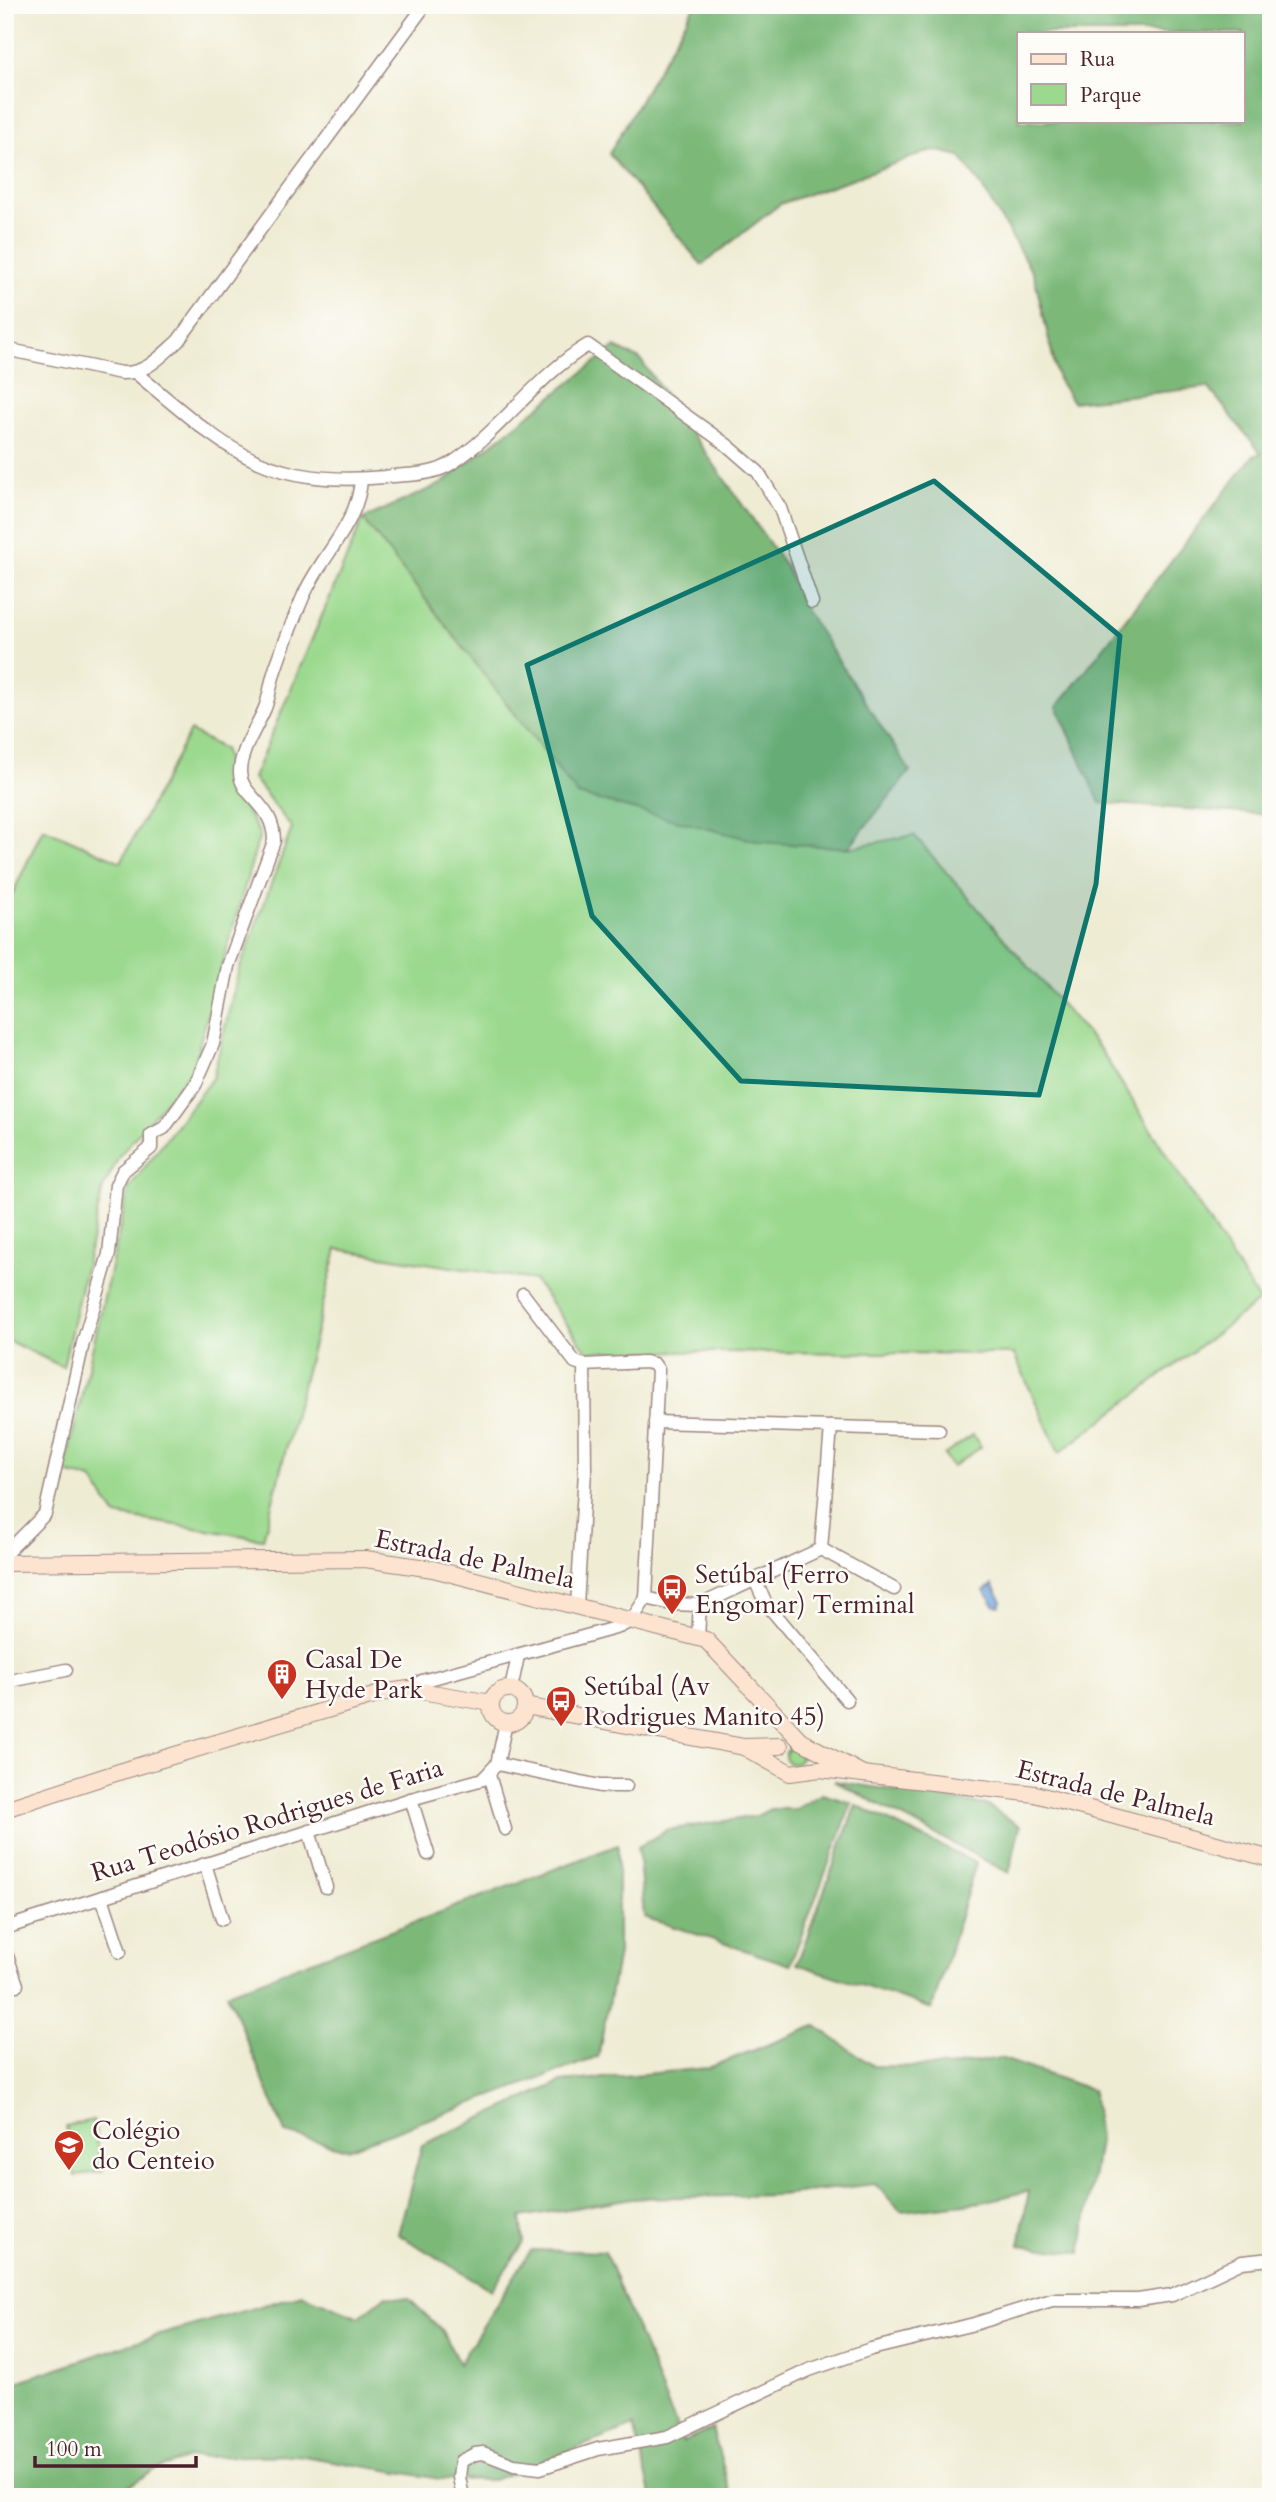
<svg xmlns="http://www.w3.org/2000/svg" width="1276" height="2502" font-family="Cardo,serif">
	<rect width="100%" height="100%" fill="#fdfcf7"/>
	<filter id="ink" filterUnits="userSpaceOnUse"><feTurbulence type="fractalNoise" baseFrequency=".0143" numOctaves="2"/><feDisplacementMap in="SourceGraphic" scale="14" xChannelSelector="R" yChannelSelector="G"/><feConvolveMatrix kernelMatrix="1 2 1 2 8 2 1 2 1" color-interpolation-filters="sRGB"/></filter>
	<filter id="wash" filterUnits="userSpaceOnUse"><feTurbulence type="fractalNoise" baseFrequency=".00686" numOctaves="4" result="noise"/><feDisplacementMap in="SourceGraphic" scale="28" xChannelSelector="R" yChannelSelector="G"/><feGaussianBlur stdDeviation="1.57" result="paint"/><feColorMatrix in="noise" values="0 0 0 0 0 0 0 0 0 0 0 0 0 0 0 0 0 1.4 0 .05"/><feComposite in="paint" operator="in"/></filter>
	<g filter="url(#wash)">
		<rect width="100%" height="100%" fill="#efecd4"/>
		<g fill="#9bd98e" stroke="#727c5c" stroke-width="2">
			<path d="M363 519 392 553 848 848 914 835 1100 1049 1259 1301 1059 1453 1014 1354 587 1351 534 1280 337 1249 263 1539 115 1515 92 1479 64 1473 129 1188 213 1077 238 973 292 828 253 778Z"/>
			<path d="M190 731 224 749 233 790 260 834 192 1070 120 1155 103 1188 63 1367 5 1339V910L43 828 121 862Z"/>
			<path d="M973 1435 981 1447 952 1467 944 1455Z"/>
			<circle cx="793" cy="1756" r="8"/>
			<path d="M93 2120 103 2171 75 2176 66 2126Z"/>
		</g>
		<g fill="#7cb979" stroke="#636c52" stroke-width="2" fill-rule="evenodd">
			<path d="M695 5H1271V815L1100 803 1057 707 1253 456 1261 453 1208 387 1073 402 1058 379 1034 275 982 187 960 156 933 150 780 204 702 265 609 154ZM1243 33V121H1019V33Z"/>
			<path d="M615 347 640 359 786 567 805 609 910 771 848 848 760 842 578 795 363 519 441 484Z"/>
			<path d="M834 1781 986 1805 1020 1826 1009 1873Z"/>
			<path d="M822 1794 852 1803 790 1965 644 1917 638 1847 667 1830 757 1816 770 1809H796Z"/>
			<path d="M856 1805 976 1863 932 2009 797 1964Z"/>
			<path d="M618 1845V1954L598 2057 347 2149 285 2133 227 1993Z"/>
			<path d="M816 2026 873 2066 947 2067 1000 2058 1093 2090 1099 2141 1081 2253 1019 2245 1029 2191 982 2202 901 2211 875 2184 779 2195 632 2198 521 2217 524 2243 491 2290 398 2234 422 2145 561 2082 708 2068Z"/>
			<path d="M531 2250 605 2252 683 2442 712 2429 732 2497H652L634 2426 493 2480 440 2479 297 2455 191 2457 154 2470 112 2497H5V2386L132 2343 302 2294 359 2317 385 2296 409 2299 442 2330 459 2364Z"/>
		</g>
		<path fill="#6da3db" stroke="#5c6183" stroke-width="2" d="M992 1585 1002 1601 1000 1606 994 1605 984 1591Z"/>
	</g>
	<g filter="url(#ink)">
		<g fill="none" stroke-linecap="round" stroke-linejoin="round">
			<g stroke="#9c8680" stroke-width="15">
				<g id="street">
					<path d="M5 349 121 373C146 374 160 357 178 341L425 5"/>
					<path d="M136 373C225 447 262 488 385 477 407 474 433 476 452 463 500 432 537 375 588 345L727 445 758 472 780 508 812 602"/>
					<path d="M523 1294 575 1362 584 1365 645 1362 654 1364 658 1370 646 1598"/>
					<path d="M655 1422 939 1430"/>
					<path d="M821 1549 831 1427"/>
					<path d="M5 1554 45 1514 83 1343 109 1254 116 1185 123 1171 151 1148V1135L164 1128 195 1085 213 1044 228 966 274 841C274 803 240 797 240 772 240 751 257 727 265 708 270 695 271 680 276 667 284 644 293 620 303 597 319 558 359 524 361 479"/>
					<path d="M755 1580 765 1602 847 1700"/>
					<path d="M700 1605 821 1549 894 1589"/>
					<path d="M577 1606 585 1471 584 1365"/>
					<path d="M5 1682 66 1670"/>
					<path d="M409 1689 422 1681 619 1627 631 1621 646 1598 672 1604 700 1605 698 1637"/>
					<path d="M511 1689 518 1656"/>
					<path d="M497 1764 600 1786H626"/>
					<path d="M489 1775 505 1829"/>
					<path d="M411 1799 428 1854"/>
					<path d="M309 1831 326 1887"/>
					<path d="M205 1864 222 1919"/>
					<path d="M102 1897 120 1952"/>
					<path d="M5 1928 411 1799 483 1779 497 1764 506 1723"/>
					<path d="M5 1950 17 1985"/>
					<path d="M463 2497 459 2477 461 2461 475 2454 483 2453 514 2465 540 2468 598 2449 667 2437 809 2370 871 2349 974 2324 1052 2300H1138L1172 2295 1242 2262 1271 2259"/>
				</g>
			</g>
			<g stroke="#9c8680" stroke-width="18">
				<g id="secondary">
					<path d="M5 1563 365 1559 433 1569 706 1640 801 1741 863 1774"/>
					<circle cx="508" cy="1706" r="17"/>
					<path d="M525 1706 744 1747 780 1746"/>
					<path d="M744 1747 790 1773 820 1769 1035 1794 1271 1859"/>
					<path d="M5 1809 125 1770 387 1692 409 1689 491 1703"/>
				</g>
			</g>
			<use href="#street" stroke="#fff" stroke-width="12"/>
			<use href="#secondary" stroke="#fde4d1" stroke-width="16"/>
		</g>
	</g>
	<path fill="#0f766e" fill-opacity="0.2" stroke="#0f766e" stroke-width="5" stroke-linejoin="round" d="M934 481 1120 636 1096 884 1039 1095 741 1081 592 916 527 665Z"/>
	<defs>
		<g id="bus-pin" transform="scale(1.575)"><path d="M0 17L-7.5 6A9.5 9.5 0 1 1 7.5 6Z" fill="#c8321e" stroke="#fdfcf7"/><path d="M-5-6H5V4H4V6H2V4H-2V6H-4V4H-5ZM-3.5-4V0h7V-4ZM-3.5 1.2v1.5H-2V1.2ZM2 1.2v1.5H3.5V1.2Z" fill="#fff"/></g>
		<g id="building-pin" transform="scale(1.575)"><path d="M0 17L-7.5 6A9.5 9.5 0 1 1 7.5 6Z" fill="#c8321e" stroke="#fdfcf7"/><path d="M-4-6H4V6H1V3H-1V6H-4ZM-2.5-4.3h1.7v1.8h-1.7ZM.8-4.3h1.7v1.8H.8ZM-2.5-1h1.7V.8h-1.7ZM.8-1h1.7V.8H.8Z" fill="#fff"/></g>
		<g id="school-pin" transform="scale(1.575)"><path d="M0 17L-7.5 6A9.5 9.5 0 1 1 7.5 6Z" fill="#c8321e" stroke="#fdfcf7"/><path d="M0-5L7-2L0 1L-7-2ZM-4 1L0 2.5L4 1V4Q0 6-4 4Z" fill="#fff"/></g>
	</defs>
	<g fill-rule="evenodd">
		<use href="#bus-pin" x="672" y="1589"/>
		<use href="#building-pin" x="282" y="1674"/>
		<use href="#bus-pin" x="561" y="1701"/>
		<use href="#school-pin" x="69" y="2145"/>
	</g>
	<g text-anchor="middle" dominant-baseline="central" stroke-width="5" stroke-linejoin="round" paint-order="stroke">
		<g font-size="26" fill="#4a1f2b" stroke="#fdfcf7">
			<text transform="translate(475 1559) rotate(12)">Estrada de Palmela</text>
			<text transform="translate(1116 1793) rotate(14)">Estrada de Palmela</text>
			<text transform="translate(267 1820) rotate(-17)">Rua Teodósio Rodrigues de Faria</text>
		</g>
		<g font-size="26" fill="#4a1f2b" stroke="#fdfcf7" text-anchor="start">
			<text x="695" y="1574">Setúbal (Ferro<tspan x="695" dy="30">Engomar) Terminal</tspan></text>
			<text x="305" y="1659">Casal De<tspan x="305" dy="30">Hyde Park</tspan></text>
			<text x="584" y="1686">Setúbal (Av<tspan x="584" dy="30">Rodrigues Manito 45)</tspan></text>
			<text x="92" y="2130">Colégio<tspan x="92" dy="30">do Centeio</tspan></text>
		</g>
	</g>
	<rect width="1276" height="2502" fill="none" stroke="#fdfcf7" stroke-width="28"/>
	<rect x="1017" y="32" width="228" height="91" fill="#fdfcf7" stroke="#b5a4a5" stroke-width="2"/>
	<rect x="1031" y="54" width="35" height="10" fill="#fde4d1" stroke="#b5a4a5" stroke-width="2"/>
	<text x="1080" y="66" font-size="21" fill="#4a1f2b">Rua</text>
	<rect x="1031" y="84" width="35" height="21" fill="#9bd98e" stroke="#b5a4a5" stroke-width="2"/>
	<text x="1080" y="102" font-size="21" fill="#4a1f2b">Parque</text>
	<path d="M35 2456v10h161v-10" fill="none" stroke="#4a1f2b" stroke-width="3.5"/>
	<text x="46" y="2456" font-size="21" fill="#4a1f2b" stroke="#fdfcf7" stroke-width="5" paint-order="stroke">100 m</text>
</svg>
